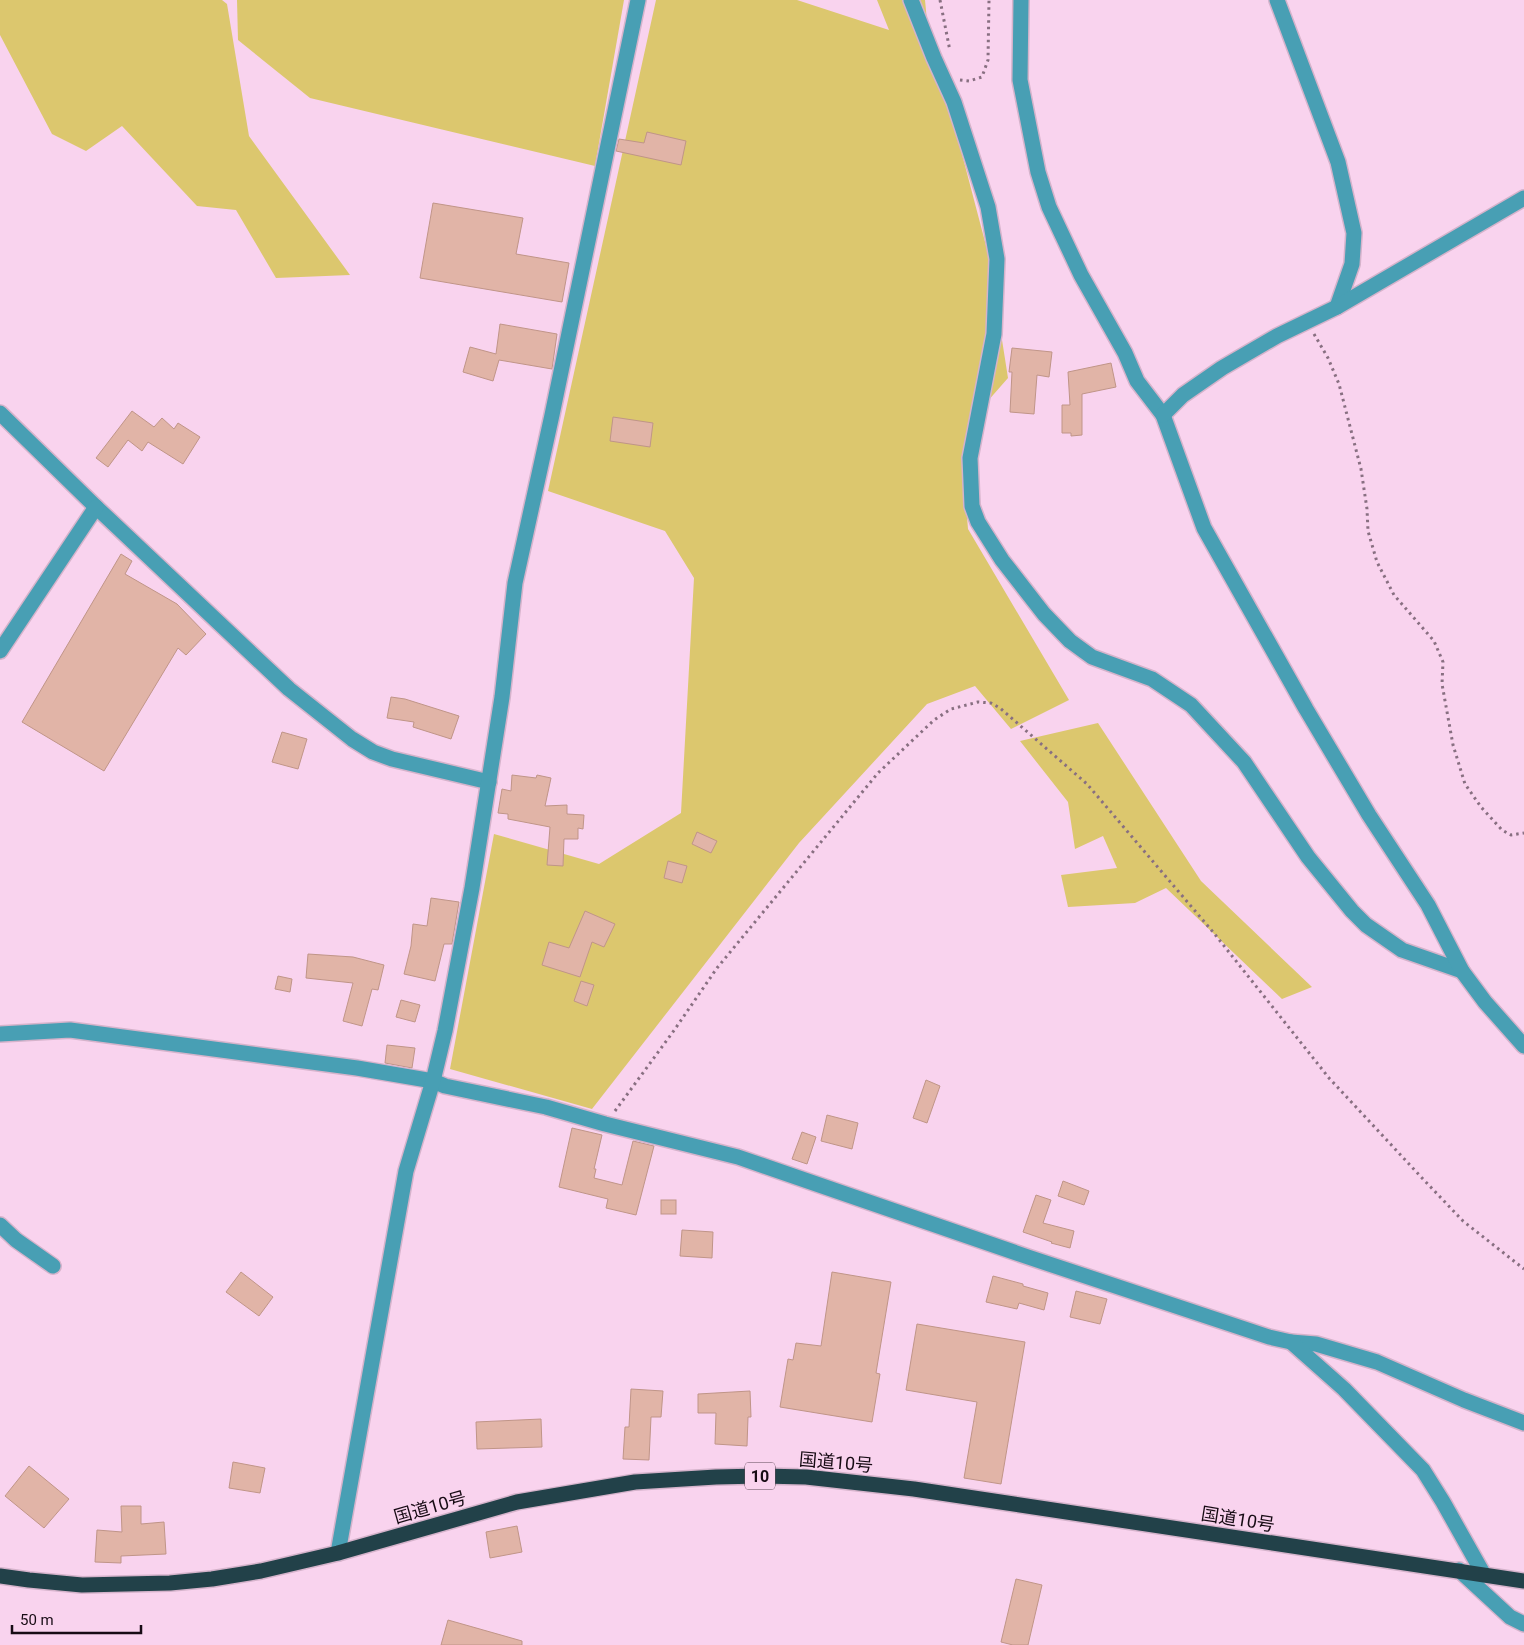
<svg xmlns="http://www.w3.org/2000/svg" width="1524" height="1645" font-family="Roboto,'Noto Sans JP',sans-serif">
	<rect width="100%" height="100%" fill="#f9d3ee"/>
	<g fill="#dcc76e">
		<path d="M0 0H222L227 4 249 136 350 275 276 278 236 210 197 206 122 126 86 151 52 134 0 35Z"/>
		<path d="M237 0H624L595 166 310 98 238 40Z"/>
		<path d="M656 0H797L889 30 877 0H925L927 21 989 257 1008 378 972 419 963 468 968 529 1069 700 1011 729 975 686 927 704 799 843 592 1109 450 1069 494 834 599 864 681 813 694 578 665 531 548 491Z"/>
		<path d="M1098 723 1201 881 1312 987 1282 999 1166 888 1135 903 1068 907 1061 875 1117 868 1103 836 1075 849 1068 802 1020 741Z"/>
	</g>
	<g fill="#e1b4a7" stroke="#c09588">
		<path d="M647 132 686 141 681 165 616 151 619 139 644 143Z"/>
		<path d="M433 203 523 218 516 254 569 263 562 302 420 278Z"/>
		<path d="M500 324 557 334 552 369 499 360 493 381 463 372 470 347 496 354Z"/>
		<path d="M1012 348 1052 352 1049 377 1037 375 1034 414 1010 412 1012 372H1009Z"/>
		<path d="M1111 363 1116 387 1082 394V435L1071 436V433H1062V405H1070L1068 372Z"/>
		<path d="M132 411 154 427 162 418 174 429 178 423 200 437 183 464 148 442 142 451 128 440 108 467 96 458Z"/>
		<path d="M613 417 653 423 650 447 610 441Z"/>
		<path d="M121 554 132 561 125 574 177 604 206 634 186 655 178 648 104 771 22 722Z"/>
		<path d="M391 697 405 699 459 716 451 739 413 727 414 722 387 718Z"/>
		<path d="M282 732 307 739 298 769 272 762Z"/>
		<path d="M512 775 536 778 537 775 551 778 545 806 567 805V814L584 815 583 829 578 828V839H564L563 866 547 865 550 827 508 819V814L498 813 502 789 511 791Z"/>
		<path d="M697 832 717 841 711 853 692 844Z"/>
		<path d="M668 861 687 866 682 883 664 878Z"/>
		<path d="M431 898 459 902 452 944H444L435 981 404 974 411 946 413 924 427 926Z"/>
		<path d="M585 911 615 924 604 947 592 942 580 977 542 965 549 942 569 948Z"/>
		<path d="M308 954 353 957 384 965 378 990 372 989 362 1026 343 1021 353 983 306 978Z"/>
		<path d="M278 976 292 979 290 992 275 989Z"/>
		<path d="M581 981 594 985 587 1006 574 1001Z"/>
		<path d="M401 1000 420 1005 415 1022 396 1017Z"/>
		<path d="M387 1045 415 1048 412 1068 385 1063Z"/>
		<path d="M926 1080 940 1086 927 1123 913 1118Z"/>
		<path d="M827 1115 858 1123 852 1149 821 1141Z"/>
		<path d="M572 1128 602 1135 594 1169H596L594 1178 622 1185 633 1141 654 1146 636 1215 606 1208 608 1199 559 1187Z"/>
		<path d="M802 1132 816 1137 807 1164 792 1159Z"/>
		<path d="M1063 1181 1089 1191 1084 1205 1058 1196Z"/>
		<path d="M1036 1195 1051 1200 1043 1223 1074 1231 1070 1248 1051 1243 1052 1242 1023 1232Z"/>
		<rect x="661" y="1200" width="15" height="14"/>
		<path d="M682 1230 713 1232 712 1258 680 1256Z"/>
		<path d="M241 1272 273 1297 259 1316 226 1292Z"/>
		<path d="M832 1272 891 1282 876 1373 880 1374 872 1422 780 1407 788 1359 793 1360 796 1343 821 1346Z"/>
		<path d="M993 1276 1023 1284V1286L1048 1293 1044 1310 1019 1303 1017 1309 986 1302Z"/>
		<path d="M1076 1291 1107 1299 1100 1324 1070 1317Z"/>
		<path d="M917 1324 1025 1342 1001 1484 964 1478 977 1402 906 1390Z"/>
		<path d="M631 1389 663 1391 661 1417H651L649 1460 623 1459 625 1427H629Z"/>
		<path d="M750 1391 751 1417H748L747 1446 715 1444 716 1413H698V1394Z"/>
		<path d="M541 1419 542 1447 477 1449 476 1422Z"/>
		<path d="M233 1462 265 1468 260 1493 229 1488Z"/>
		<path d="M29 1466 69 1499 44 1528 5 1496Z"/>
		<path d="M121 1506H141V1524L164 1522 166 1554 121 1556V1563L95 1562 97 1530 122 1532Z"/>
		<path d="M517 1526 522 1552 490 1558 486 1532Z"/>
		<path d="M1016 1579 1042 1585 1028 1645H1013L1001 1642Z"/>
		<path d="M448 1620 522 1641V1645H441Z"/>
	</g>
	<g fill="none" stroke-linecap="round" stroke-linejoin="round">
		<g stroke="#d5b3cb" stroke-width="18">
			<g id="minor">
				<path d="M911 0 934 58 954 102 988 207 997 259 994 334 970 458 972 506 978 522 1002 560 1044 614 1070 641 1092 657 1152 679 1191 705 1244 762 1308 857 1352 911 1366 925 1402 950 1462 971"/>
				<path d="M1021 0 1020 80 1038 172 1049 207 1081 275 1125 353 1137 381 1163 415 1204 528 1306 709 1369 815 1428 905 1462 971 1485 1002 1524 1046"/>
				<path d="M1277 0 1338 162 1354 233 1352 264 1337 307"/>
				<path d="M0 413 96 507 289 689 352 739 373 752 392 759 489 782"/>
				<path d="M1163 415 1183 395 1222 368 1277 336 1337 307 1524 198"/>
				<path d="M0 651 96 507"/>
				<path d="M0 1034 70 1030 357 1068 433 1081 445 1086 546 1107 605 1124 738 1157 1028 1257 1269 1337 1291 1342 1316 1344 1377 1362 1464 1400 1524 1423"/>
				<path d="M0 1225 16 1240 53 1266"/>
				<path d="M1291 1342 1344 1389 1423 1470 1443 1502 1484 1575"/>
				<path d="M338 1553 406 1171 433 1081 445 1031 472 888 502 697 515 583 552 415 638 0"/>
				<path d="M1459 1570 1510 1617 1524 1624"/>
			</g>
		</g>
		<g stroke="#d5b3cb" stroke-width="18">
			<path id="highway" d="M0 1576 29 1580 82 1585 170 1583 212 1579 261 1571 338 1553 517 1502 635 1482 716 1477 760 1476 806 1477 914 1489 1524 1581"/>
		</g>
		<g stroke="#886f81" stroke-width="3" stroke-dasharray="2.5 4" stroke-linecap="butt">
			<path d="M940 0 950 51"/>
			<path d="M960 80 969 81 982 77 988 60 989 0"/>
			<path d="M1314 334 1328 358 1339 384 1361 469 1367 509 1368 531 1377 562 1394 595 1434 641 1443 662 1442 684 1453 745 1465 784 1481 807 1502 830 1511 835 1524 833"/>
			<path d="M615 1111 675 1029 717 968 878 773 934 720 951 709 978 702 991 703 1000 708 1087 784 1213 932 1329 1078 1423 1179 1463 1221 1524 1269"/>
		</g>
		<use href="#minor" stroke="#489fb4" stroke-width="15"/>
		<use href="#highway" stroke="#224149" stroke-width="15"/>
	</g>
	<g text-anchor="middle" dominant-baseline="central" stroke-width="4" stroke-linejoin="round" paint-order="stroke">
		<rect fill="#f9d3ee" stroke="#5b4755" stroke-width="1" x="745" y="1462.5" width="30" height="27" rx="4"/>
		<g font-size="16" font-weight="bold" fill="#170b14">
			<text x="760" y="1476">10</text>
		</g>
		<g font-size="18" fill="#170b14" stroke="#f9d3ee">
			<text transform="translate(836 1462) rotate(5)">国道10号</text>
			<text transform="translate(430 1507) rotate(-16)">国道10号</text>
			<text transform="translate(1238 1519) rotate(9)">国道10号</text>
		</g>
	</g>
	<path d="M12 1625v8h129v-8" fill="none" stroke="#170b14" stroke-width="2.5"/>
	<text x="20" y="1625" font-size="15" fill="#170b14" stroke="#f9d3ee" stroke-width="4" paint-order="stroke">50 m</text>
</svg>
